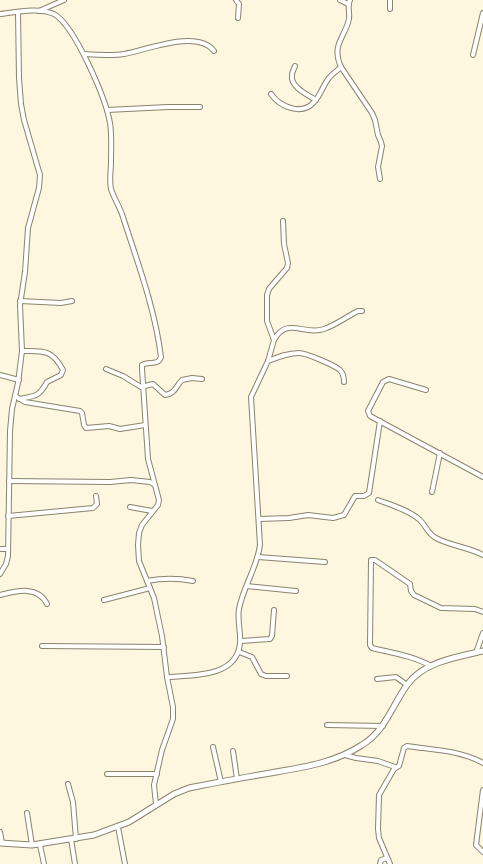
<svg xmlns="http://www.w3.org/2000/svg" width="483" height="864" font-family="Arial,sans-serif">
	<rect width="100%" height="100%" fill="#fef7df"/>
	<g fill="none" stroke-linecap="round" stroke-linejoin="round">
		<g stroke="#8a836e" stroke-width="6">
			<g id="minor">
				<path d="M236 0 239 4 238 18"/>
				<path d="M340 0 348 4"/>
				<path d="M350 0C347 6 350 12 349 19 345 38 331 44 341 67L372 113 375 120 378 135 381 142 382 146 378 167 380 179"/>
				<path d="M390 0V9"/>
				<path d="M39 11 64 0"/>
				<path d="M0 14C16 12 39 7 54 14 75 26 106 99 110 123 112 135 111 150 111 162 111 171 109 180 111 189 114 198 119 206 122 214 137 261 155 308 161 357 158 366 149 361 142 365V369L148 459 159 500 158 505 142 525 139 533 138 545 139 561 154 598 162 636 167 677 173 707V719L162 750 154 785 156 804"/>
				<path d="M84 54C98 55 111 56 124 54 147 50 197 29 214 51"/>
				<path d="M473 55 483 13"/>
				<path d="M295 66C294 69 292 72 292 75 290 87 308 95 316 100"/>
				<path d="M271 94C280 107 302 116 314 102 321 95 323 85 329 78 332 74 337 71 341 67"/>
				<path d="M107 110 168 107H200"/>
				<path d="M20 301 61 303 72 301"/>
				<path d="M274 340C287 316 304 336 324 329 336 325 346 317 358 311H362"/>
				<path d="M268 361C278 357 288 353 299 353 306 353 334 365 340 370 343 373 344 378 344 382"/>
				<path d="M106 369 123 376 141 387 153 384 165 395C175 394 176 386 182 380L192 378 202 379"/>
				<path d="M0 375 19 380"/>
				<path d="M426 390 389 379 383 382 368 411 370 416 483 477"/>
				<path d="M15 396 25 402 80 411 82 413 84 425 86 428 109 426 120 429 145 425"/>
				<path d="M19 399C35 396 39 397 47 382L61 375 63 370C52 349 43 351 22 351"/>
				<path d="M9 481 110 482 131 480 150 482 155 485"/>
				<path d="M432 492 440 453"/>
				<path d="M378 500C391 505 409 510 420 520 426 526 428 534 436 538 451 546 468 547 483 555"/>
				<path d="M130 507 152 511"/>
				<path d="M8 516 93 508 97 504 96 496"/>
				<path d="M259 519 289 518 308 515 333 518 344 515 355 496H364L369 493 380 421"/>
				<path d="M0 549H7"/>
				<path d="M258 557 325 562"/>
				<path d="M0 574 6 564 8 556 10 431 12 409 18 383 22 351 20 305 25 272 28 228 39 188 40 175 24 120 21 104 19 78 18 12"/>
				<path d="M147 581C163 578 177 578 193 581"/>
				<path d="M247 586 296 591"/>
				<path d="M0 595C16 591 38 585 47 604"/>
				<path d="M104 600 150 588"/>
				<path d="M241 641 270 639 272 636 274 610"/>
				<path d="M42 646 164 647"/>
				<path d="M239 652 252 657 261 674 266 676H287"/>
				<path d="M476 653 483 633"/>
				<path d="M431 666C413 656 393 653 372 648L370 645 371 560H375L410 584 411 591 414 595 441 608 475 609 483 612"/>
				<path d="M167 677C192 675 237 678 240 643 241 632 237 620 239 609 243 587 257 568 260 545L251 397 268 361 274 340 267 321V295L269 289 274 283 287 268 288 263 284 244 283 221"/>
				<path d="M377 679 396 677 407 685"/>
				<path d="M327 725 383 726"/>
				<path d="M213 747 221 782"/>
				<path d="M233 751 237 779"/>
				<path d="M345 755 356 758 378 761 395 767"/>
				<path d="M107 774H157"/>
				<path d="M68 784 73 802 76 839"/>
				<path d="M483 790 476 845 483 852"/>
				<path d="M27 813 32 845"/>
				<path d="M118 827 125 864"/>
				<path d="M0 832 2 843"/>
				<path d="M71 839 75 864"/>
				<path d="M40 845 44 864"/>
				<path d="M380 864 381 860 387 858"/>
				<path d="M390 864 379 838 378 829 379 795 394 769 399 766 404 748 407 746C433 750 460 750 483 763"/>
			</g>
		</g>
		<g stroke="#8a836e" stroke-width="7">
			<path id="tertiary" d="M0 843 32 845 94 835 129 822 174 794 189 788C218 782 247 777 276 772 306 767 336 762 362 745 385 731 392 706 407 685 423 662 457 657 483 651"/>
		</g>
		<use href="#minor" stroke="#fff" stroke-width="4"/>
		<use href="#tertiary" stroke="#fff" stroke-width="5"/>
	</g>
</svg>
